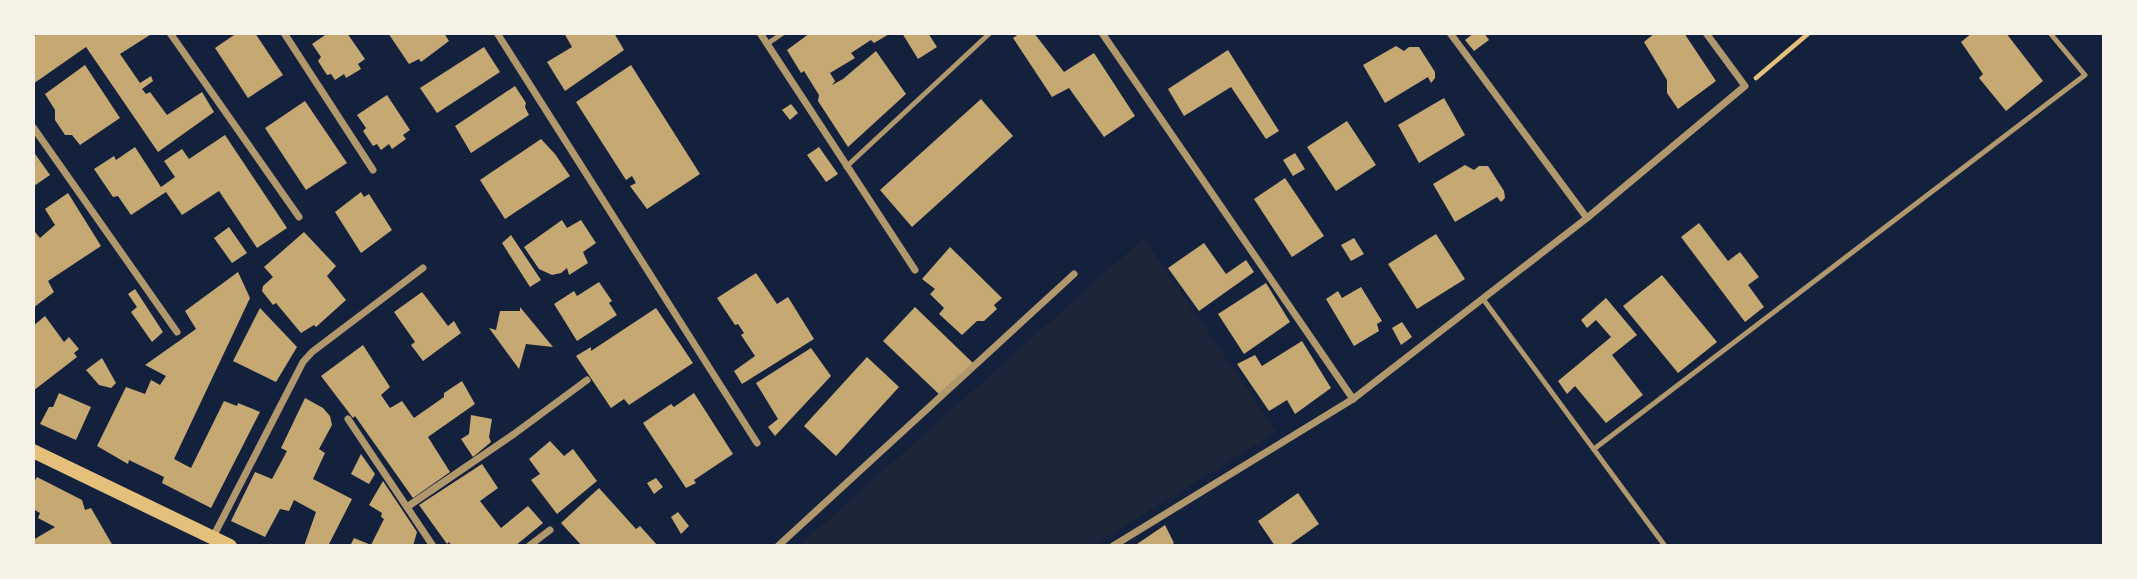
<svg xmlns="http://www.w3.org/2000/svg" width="2137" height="579" font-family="Literata,serif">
	<rect width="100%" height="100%" fill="#14213d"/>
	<path fill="#1d2539" d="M1144 238 1276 432 1092 546H799Z"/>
	<g fill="#c6a872">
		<path d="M39 33H153L120 54 140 83 151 76 153 81 142 89 146 94 150 92 167 115 202 92 214 112 158 152 86 47 33 84V37Z"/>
		<path d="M237 33H255L283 75 248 98 215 48Z"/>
		<path d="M328 33H347L365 59 358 64 361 69 346 78 344 74 335 80 331 74 327 75 318 61 321 57 312 44Z"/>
		<path d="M388 33H444L449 41 421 62 419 59 409 64Z"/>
		<path d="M564 33H614L624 50 565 91 547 62 572 47Z"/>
		<path d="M810 33H891L874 43 871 40 851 53 855 58 830 73 835 81 832 85 843 79 876 51 906 94 848 147 818 101 819 95 804 71 801 73 787 50Z"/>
		<path d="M902 33H928L937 47 918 59Z"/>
		<path d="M1020 33H1034L1064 72 1094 53 1135 116 1104 137 1069 88 1052 97 1013 38Z"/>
		<path d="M1474 33H1484L1489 40 1474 51 1465 40Z"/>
		<path d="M1655 33H1684L1716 81 1678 109 1667 93V80L1644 42Z"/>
		<path d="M1972 33H2006L2043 81 2006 111 1979 78 1983 74 1961 42Z"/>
		<path d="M1396 46 1404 51 1409 47H1419L1435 72V78L1431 83 1428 77 1385 103 1363 65Z"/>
		<path d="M484 47 500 72 437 113 420 88Z"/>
		<path d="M1228 50 1279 131 1266 139 1231 87 1184 116 1168 89Z"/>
		<path d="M85 65 120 118 80 145 72 135H65L55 120V110L45 94Z"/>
		<path d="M631 65 700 174 647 209 630 186 636 183 632 176 626 180 576 102Z"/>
		<path d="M515 86 526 103 525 107 529 115 471 153 455 126Z"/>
		<path d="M387 95 410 130 403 135 406 139 392 149 389 144 381 150 377 144 373 146 363 131 366 128 357 115Z"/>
		<path d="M1444 98 1465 135 1419 163 1398 125Z"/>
		<path d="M981 99 1013 136 912 227 880 190Z"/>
		<path d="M305 101 347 163 306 190 265 128Z"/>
		<path d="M791 104 798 113 790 120 782 110Z"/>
		<path d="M1347 121 1376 165 1336 191 1307 147Z"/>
		<path d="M225 135 287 228 257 248 219 191 182 215 166 192 131 215 118 196 113 197 94 169 114 156 116 160 135 147 161 187 175 177 164 161 182 149 189 159Z"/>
		<path d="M541 139 555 154 570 176 505 219 480 180Z"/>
		<path d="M819 147 838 174 826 182 807 155Z"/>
		<path d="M33 151 50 175 34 186 33 185Z"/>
		<path d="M1295 153 1305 169 1293 176 1283 160Z"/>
		<path d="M1465 165 1474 170 1479 166H1488L1504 191 1505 198 1501 202 1497 197 1455 222 1433 184Z"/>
		<path d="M1285 178 1324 236 1292 257 1254 199Z"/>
		<path d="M361 192 364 197 369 194 392 230 361 253 335 212Z"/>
		<path d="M68 193 101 246 48 281 54 292 33 308V229L40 238 55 225 45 209Z"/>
		<path d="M562 220 567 228 581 220 596 243 583 252 588 263 569 275 567 268 561 273 552 275 539 269 524 247Z"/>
		<path d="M1699 223 1728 261 1740 252 1759 277 1748 285 1764 307 1745 322 1681 237Z"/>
		<path d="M229 227 247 253 232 263 214 238Z"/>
		<path d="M304 232 336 266 327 276 346 300 316 327 314 325 301 333 276 303 273 305 262 291 263 286 273 277 264 267Z"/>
		<path d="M1436 234 1465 279 1417 309 1388 264Z"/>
		<path d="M511 235 541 280 530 287 502 243Z"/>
		<path d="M1354 238 1364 254 1351 261 1341 245Z"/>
		<path d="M1204 243 1226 274 1246 260 1254 272 1199 311 1168 268Z"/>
		<path d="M950 247 1002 298 994 305 997 309 984 321H977L962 335 939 314 944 308 930 294 935 289 922 279Z"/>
		<path d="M238 272 250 298 174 459 191 468 224 401 237 406 238 403 260 412 211 508 162 483 164 477 129 460 128 464 97 446 126 387 145 394 151 380 160 385 166 376 145 365 196 329 185 311Z"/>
		<path d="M756 273 777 304 788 297 814 339 742 384 734 371 755 356 741 335 744 333 738 324 735 325 717 298Z"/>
		<path d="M1662 275 1717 342 1678 373 1623 306Z"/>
		<path d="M599 282 612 301 609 303 617 315 577 341 554 304 574 291 577 296Z"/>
		<path d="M1266 283 1290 322 1244 354 1218 314Z"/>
		<path d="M1361 287 1382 321 1377 324 1379 331 1354 346 1326 299 1338 291 1342 298Z"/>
		<path d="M135 289 163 332 152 342 131 312 137 307 128 294Z"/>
		<path d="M422 292 448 326 454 321 461 333 423 361 411 345 415 342 394 312Z"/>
		<path d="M1606 298 1637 335 1612 355 1643 395 1606 423 1575 386 1567 394 1558 381 1611 337 1596 320 1587 328 1581 320Z"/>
		<path d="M520 307 553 347 526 344 519 369 489 328 496 330 500 311H520Z"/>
		<path d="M915 307 973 363 941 396 883 341Z"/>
		<path d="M260 308 297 347 276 382 233 361Z"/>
		<path d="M656 308 693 363 629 405 624 399 611 408 576 356 591 347V351Z"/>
		<path d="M45 316 64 342 69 337 79 349 74 353 77 357 33 391V326Z"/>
		<path d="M1402 322 1412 337 1401 345 1392 328Z"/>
		<path d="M1302 341 1331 388 1295 414 1287 400 1269 411 1237 364 1255 355 1262 366Z"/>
		<path d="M363 345 390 387 381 395 390 408 402 401 414 418 444 397V393L462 381 475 404 428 437 450 472 413 498 355 416 353 418 321 376Z"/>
		<path d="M811 348 831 376 775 436 768 427 778 419 756 383Z"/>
		<path d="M867 357 899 387 836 456 804 426Z"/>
		<path d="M102 358 116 383 111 388 99 385 86 370Z"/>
		<path d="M59 393 91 407 76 440 40 424 49 407H53Z"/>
		<path d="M694 393 733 454 694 480 696 483 686 488 643 423 671 404 674 407Z"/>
		<path d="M305 398 323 408 330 416 332 425 319 449 325 453 313 479 352 499 328 546H304L316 512 294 500 289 511 280 509 265 537 231 521 255 472 272 479 287 451 281 448Z"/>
		<path d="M471 415 492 419 489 437 491 442 473 457 461 439 469 434Z"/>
		<path d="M550 441 564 456 573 449 597 481 557 514 531 480 540 474 529 459Z"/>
		<path d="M361 454 375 474 369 484 351 474Z"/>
		<path d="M482 464 498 488 480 501 501 528 528 506 543 523 515 546H452L449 542 447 544 419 505Z"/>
		<path d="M37 477 82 500 85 510 91 508 113 546H33V540L55 527 38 518 40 513 33 509V479L35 480Z"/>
		<path d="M656 478 663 487 654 494 647 483Z"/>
		<path d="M383 481 417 532 413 546H350L354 538 371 545 384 519 381 517 382 513 369 505Z"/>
		<path d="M599 488 636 529 640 526 658 546H582L561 523Z"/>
		<path d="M1298 493 1319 524 1288 546H1275L1258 521Z"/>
		<path d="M678 512 689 526 681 534 671 517Z"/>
		<path d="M1165 525 1174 543 1169 546H1134Z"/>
	</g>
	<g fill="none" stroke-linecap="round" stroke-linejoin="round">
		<path stroke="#e5c07b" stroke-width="4.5" d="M1756 78 1809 33"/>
		<g stroke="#b1986c" stroke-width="5">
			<path d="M767 44 783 33"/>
			<path d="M846 167 990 33"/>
			<path d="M1483 299 1665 546"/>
			<path d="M1594 449 2085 75 2050 33"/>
		</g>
		<g stroke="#b1986c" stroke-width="7">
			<path d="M170 33 299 217"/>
			<path d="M284 33 373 170"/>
			<path d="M497 33 757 443"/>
			<path d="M760 33 915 270"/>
			<path d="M1102 33 1353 399"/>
			<path d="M1450 33 1587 218"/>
			<path d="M33 127 177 332"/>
			<path d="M348 419 433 546"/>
			<path d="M407 507 514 434 587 380"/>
			<path d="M213 537 303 362 312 352 423 268"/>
			<path d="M529 546 550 530"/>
			<path d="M778 546 1074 274"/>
			<path d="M1113 546 1353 399 1587 218 1745 86 1706 33"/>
		</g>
		<path stroke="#e5c07b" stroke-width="14" d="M33 451 230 546"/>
	</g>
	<rect width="2137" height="579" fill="none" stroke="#f6f1e7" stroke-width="70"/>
</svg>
